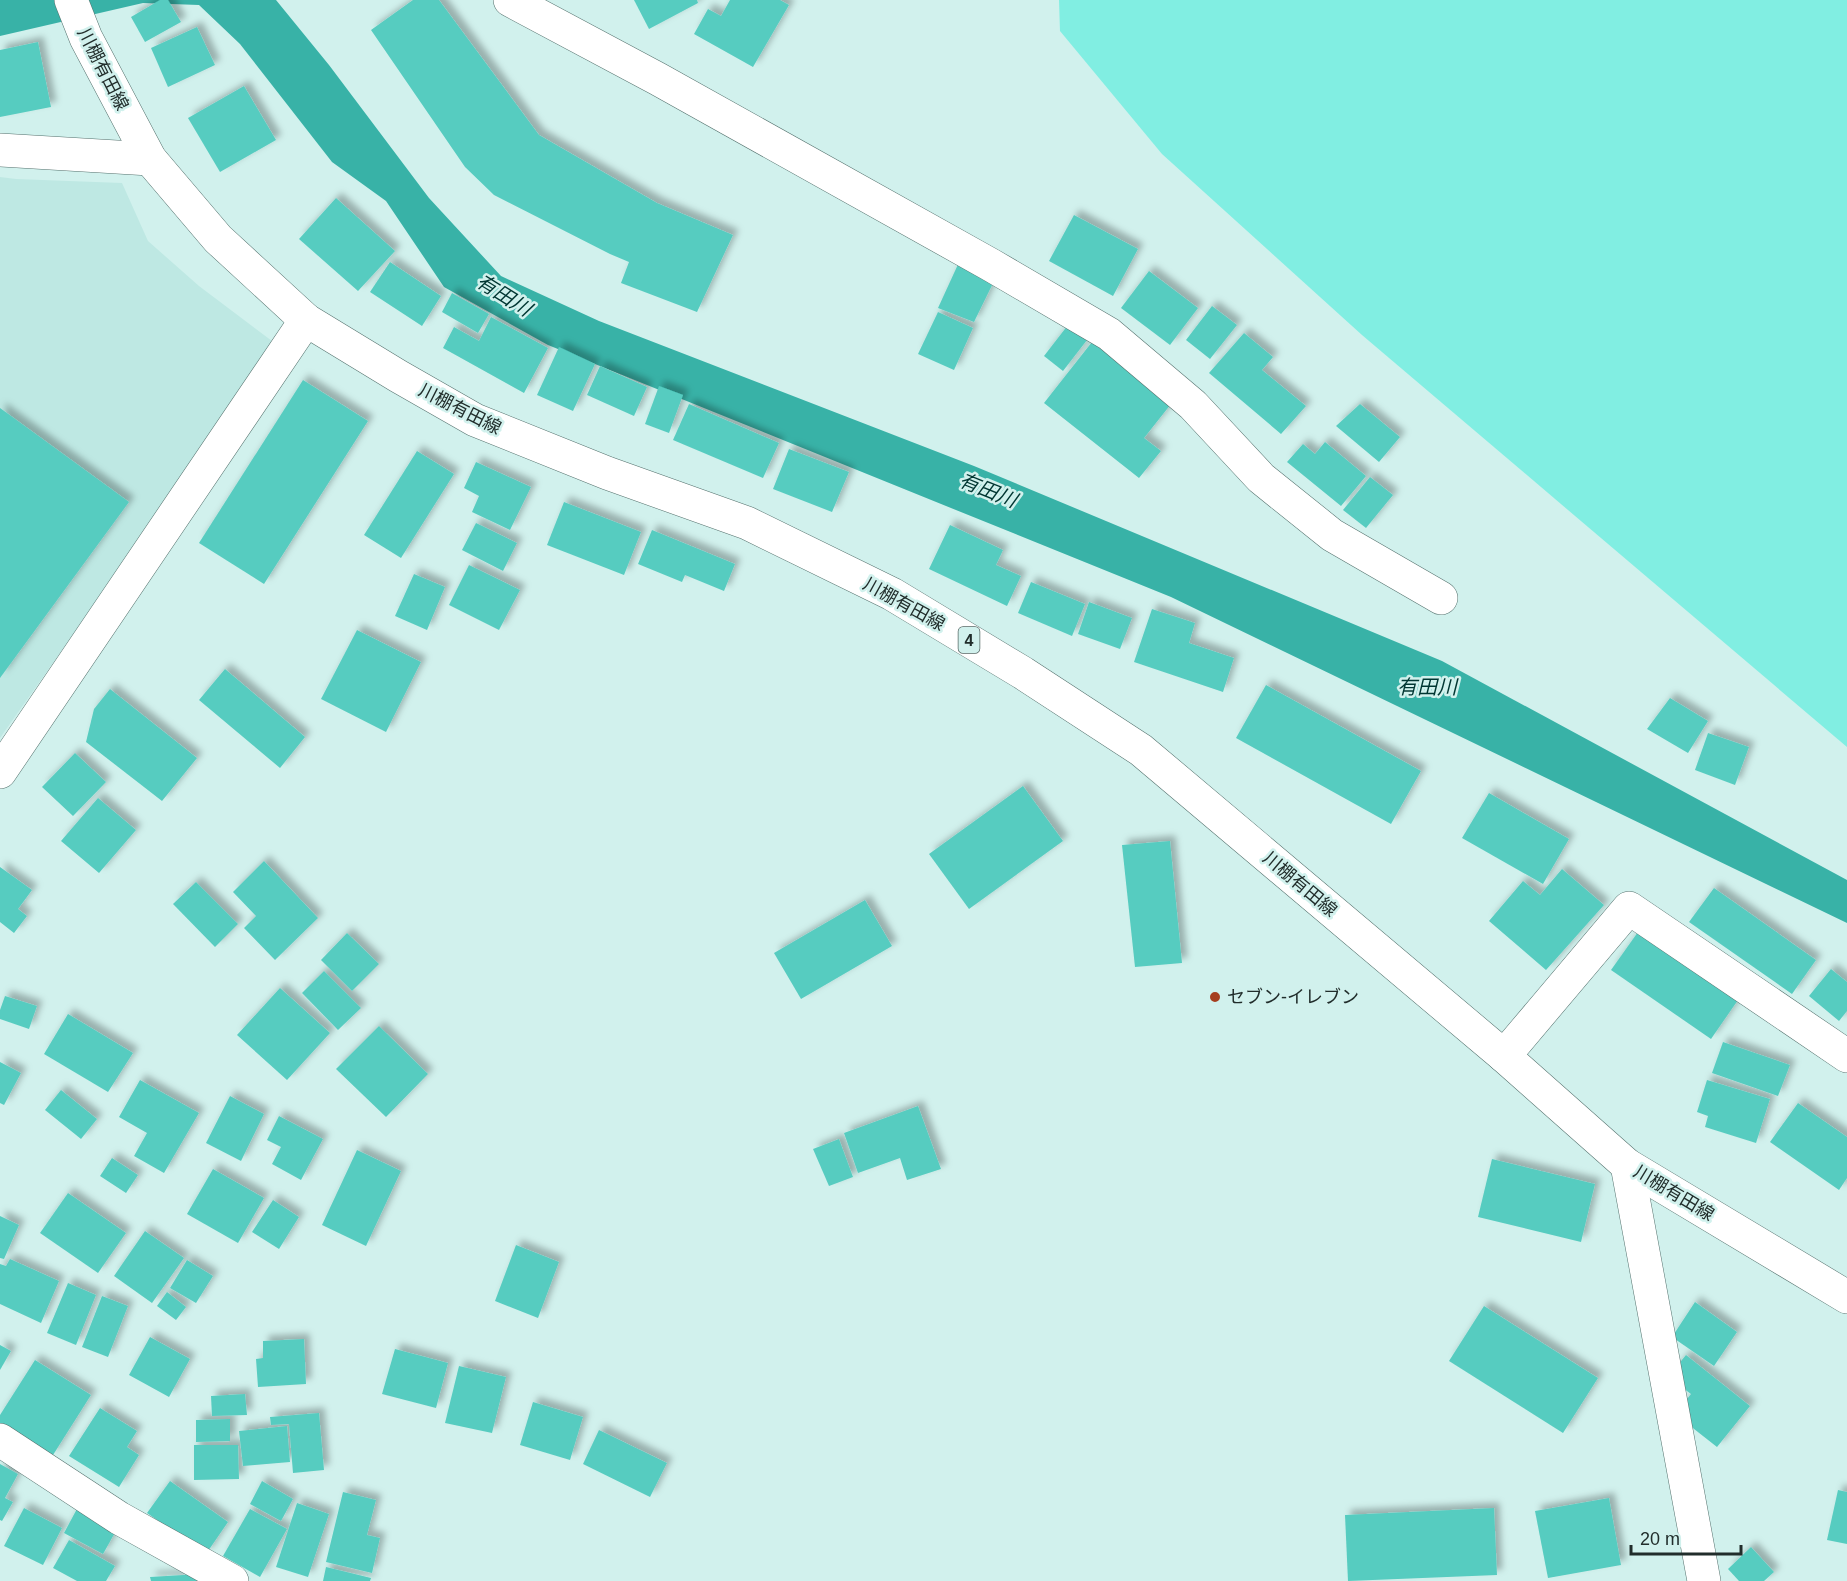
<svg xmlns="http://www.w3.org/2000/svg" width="1847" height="1581" font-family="Arial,'Noto Sans JP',sans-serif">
	<defs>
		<filter id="shadow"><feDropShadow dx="5.5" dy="-5.5" stdDeviation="3" flood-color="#0004"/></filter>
	</defs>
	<rect width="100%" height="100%" fill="#d1f1ed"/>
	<path fill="#bee8e3" d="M0 177 16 179 122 183 148 241 199 286 272 341 126 559 0 738Z"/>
	<path fill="#81eee2" d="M1059 0H1847V747L1362 335 1162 154 1060 31Z"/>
	<path fill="#38b2a7" d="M0 0H276L329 65 429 198 501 276 599 321 974 466 1442 661 1847 880V923L1171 597 548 345 444 287 386 201 332 162 240 44 199 5 143 3 0 36Z"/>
	<g fill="#57ccc0" filter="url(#shadow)">
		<path d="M160 0H168L181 22 145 42 131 17Z"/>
		<path d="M413 0H439L539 135 657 203 733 235 697 312 621 283 629 262 610 254 494 195 465 167 371 30Z"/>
		<path d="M634 0H697L698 3 649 29Z"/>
		<path d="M730 0H780L789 5 753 67 694 34 708 9 721 16Z"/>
		<path d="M197 27 215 65 168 87 151 48Z"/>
		<path d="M38 42 51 107 0 117V50Z"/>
		<path d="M244 86 276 140 220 172 188 118Z"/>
		<path d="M336 198 395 251 358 291 299 239Z"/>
		<path d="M1074 215 1138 249 1113 296 1049 261Z"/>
		<path d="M960 260 996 277 974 322 938 308Z"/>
		<path d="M390 262 441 296 422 326 370 292Z"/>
		<path d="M1149 271 1198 308 1170 345 1121 308Z"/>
		<path d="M452 293 489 314 478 333 442 312Z"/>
		<path d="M1212 306 1237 325 1210 359 1186 340Z"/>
		<path d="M938 312 973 328 954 370 918 354Z"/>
		<path d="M491 317 548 348 524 393 443 348 454 327 479 341Z"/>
		<path d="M1068 325 1087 340 1063 371 1044 356Z"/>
		<path d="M1244 333 1273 357 1262 370 1306 406 1281 434 1209 373Z"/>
		<path d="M1092 342 1171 404 1144 438 1161 451 1139 478 1044 403Z"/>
		<path d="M559 347 595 364 573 411 537 395Z"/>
		<path d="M600 366 647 387 634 416 587 395Z"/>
		<path d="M303 380 368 421 264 584 199 543Z"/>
		<path d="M659 386 683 395 669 433 645 424Z"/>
		<path d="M689 404 779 443 763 478 673 440Z"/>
		<path d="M1360 404 1400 437 1379 462 1336 426Z"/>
		<path d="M0 408 129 502 0 678Z"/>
		<path d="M1325 442 1366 476 1341 506 1287 462 1303 444 1315 454Z"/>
		<path d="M789 449 849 472 832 512 773 489Z"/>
		<path d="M417 451 454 474 401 558 364 535Z"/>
		<path d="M476 462 531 487 510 530 472 512 479 496 464 488Z"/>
		<path d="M1370 477 1393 495 1366 528 1343 510Z"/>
		<path d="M564 502 641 532 624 575 547 545Z"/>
		<path d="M476 523 517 543 503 571 462 550Z"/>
		<path d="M950 525 1003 550 996 565 1021 576 1007 606 929 569Z"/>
		<path d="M652 530 735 564 724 591 685 575 682 582 638 564Z"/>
		<path d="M469 565 520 590 499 630 449 605Z"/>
		<path d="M414 574 445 587 427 630 395 616Z"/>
		<path d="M1031 582 1085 604 1072 636 1018 613Z"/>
		<path d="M1089 602 1132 618 1120 649 1078 634Z"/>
		<path d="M1152 609 1195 623 1189 643 1234 658 1223 692 1134 662Z"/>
		<path d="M357 630 421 662 386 732 321 699Z"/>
		<path d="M225 669 305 737 280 768 199 700Z"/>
		<path d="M1266 685 1421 771 1391 824 1236 738Z"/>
		<path d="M110 689 197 758 162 801 86 742 94 709Z"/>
		<path d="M1670 698 1708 721 1688 753 1647 729Z"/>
		<path d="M1708 733 1749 747 1735 785 1695 770Z"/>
		<path d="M75 753 106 782 73 816 42 787Z"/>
		<path d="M1023 786 1063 841 969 909 929 854Z"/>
		<path d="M1489 793 1569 839 1543 884 1462 838Z"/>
		<path d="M98 798 136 830 99 873 61 841Z"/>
		<path d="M1170 841 1182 963 1135 967 1122 845Z"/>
		<path d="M264 861 318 918 275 960 244 928 256 916 233 892Z"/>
		<path d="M0 867 32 890 18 909 27 916 14 933 0 922Z"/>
		<path d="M1562 869 1604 905 1546 970 1489 921 1523 881 1540 895Z"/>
		<path d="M196 882 238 924 215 947 173 904Z"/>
		<path d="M1714 888 1816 960 1792 994 1689 922Z"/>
		<path d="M865 900 892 946 801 999 774 953Z"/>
		<path d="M1638 932 1738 1000 1711 1039 1611 970Z"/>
		<path d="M347 933 379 964 352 991 321 960Z"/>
		<path d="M1831 969 1847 982V1011L1839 1021 1809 996Z"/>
		<path d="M324 971 361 1008 338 1030 302 993Z"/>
		<path d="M280 988 330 1033 287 1080 237 1035Z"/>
		<path d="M5 996 37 1006 29 1029 0 1019V1010Z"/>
		<path d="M68 1014 133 1053 108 1092 44 1054Z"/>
		<path d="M379 1026 428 1074 386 1117 336 1069Z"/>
		<path d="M1723 1042 1790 1065 1778 1096 1712 1073Z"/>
		<path d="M0 1062 21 1073 4 1105 0 1103Z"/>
		<path d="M140 1080 199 1113 164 1173 134 1156 147 1133 119 1117Z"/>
		<path d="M1707 1080 1770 1099 1756 1143 1705 1127 1708 1116 1697 1112Z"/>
		<path d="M61 1090 97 1119 81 1139 45 1110Z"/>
		<path d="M230 1096 264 1114 241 1161 206 1143Z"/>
		<path d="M1798 1103 1847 1137V1178L1839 1190 1770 1142Z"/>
		<path d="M918 1106 941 1169 907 1180 900 1158 858 1173 844 1133Z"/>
		<path d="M279 1116 323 1139 301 1180 272 1164 281 1147 267 1140Z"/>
		<path d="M839 1139 853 1177 829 1186 813 1149Z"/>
		<path d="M357 1150 401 1171 366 1246 322 1225Z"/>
		<path d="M112 1158 138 1175 126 1193 100 1176Z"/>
		<path d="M1492 1159 1595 1184 1581 1242 1478 1217Z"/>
		<path d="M213 1169 264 1198 238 1243 187 1214Z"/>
		<path d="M68 1193 126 1233 98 1273 40 1233Z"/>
		<path d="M273 1200 299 1217 279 1249 252 1232Z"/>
		<path d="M0 1216 19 1225 4 1259 0 1258Z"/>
		<path d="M145 1231 184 1258 152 1303 114 1276Z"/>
		<path d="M516 1245 559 1262 538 1318 495 1301Z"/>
		<path d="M10 1259 59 1281 41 1323 0 1304V1264L6 1266Z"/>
		<path d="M187 1260 213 1276 196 1303 170 1288Z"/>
		<path d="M68 1283 96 1295 76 1345 47 1333Z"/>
		<path d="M167 1292 186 1307 176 1320 157 1306Z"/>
		<path d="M102 1296 128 1306 108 1357 82 1347Z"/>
		<path d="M1695 1302 1737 1332 1714 1366 1672 1337Z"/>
		<path d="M1484 1306 1598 1378 1563 1433 1449 1361Z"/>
		<path d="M150 1337 190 1359 169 1397 129 1375Z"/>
		<path d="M304 1339 306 1384 258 1387 256 1359 263 1358V1341Z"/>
		<path d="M0 1345 11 1351 0 1370Z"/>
		<path d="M395 1349 448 1363 436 1408 382 1394Z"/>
		<path d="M1686 1355 1750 1406 1717 1447 1675 1414 1691 1394 1668 1377Z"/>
		<path d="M35 1360 91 1395 53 1455 0 1423V1415Z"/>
		<path d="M459 1366 506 1377 492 1433 445 1423Z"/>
		<path d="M245 1394 247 1415 212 1416 211 1396Z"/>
		<path d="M533 1402 583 1417 570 1460 520 1445Z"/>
		<path d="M100 1408 137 1431 127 1447 139 1455 119 1487 69 1456Z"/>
		<path d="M319 1413 324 1470 293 1473 289 1424 271 1425 270 1417Z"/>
		<path d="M230 1419V1441L196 1442V1420Z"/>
		<path d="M287 1426 290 1462 243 1466 239 1431Z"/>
		<path d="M599 1430 667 1463 650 1497 583 1464Z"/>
		<path d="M194 1445H238L239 1479 194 1480Z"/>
		<path d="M0 1464 18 1474 5 1498 13 1502 2 1521 0 1520Z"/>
		<path d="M170 1481 228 1522 206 1554 147 1513Z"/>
		<path d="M262 1481 293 1499 281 1521 250 1504Z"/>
		<path d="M1838 1490 1847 1492V1544L1827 1540Z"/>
		<path d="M343 1492 376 1500 367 1535 380 1538 372 1573 326 1562Z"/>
		<path d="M1609 1498 1621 1565 1548 1578 1535 1511Z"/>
		<path d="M297 1503 329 1514 308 1577 276 1567Z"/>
		<path d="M78 1507 117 1529 103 1554 64 1533Z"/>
		<path d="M24 1508 62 1528 43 1565 4 1546Z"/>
		<path d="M1494 1508 1497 1575 1348 1581 1345 1515Z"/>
		<path d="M250 1509 287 1529 260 1577 223 1556Z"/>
		<path d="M69 1540 115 1566 106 1581H77L53 1568Z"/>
		<path d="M1751 1547 1774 1572 1764 1581H1739L1728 1569Z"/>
		<path d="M326 1567 371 1578 370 1581H323Z"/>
		<path d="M200 1574V1581H151L150 1577Z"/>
	</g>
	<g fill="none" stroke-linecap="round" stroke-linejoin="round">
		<g stroke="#55726e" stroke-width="34">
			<g id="minor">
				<path d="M510 0 658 79 991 265 1109 334 1193 405 1261 478 1332 535 1441 598"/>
				<path d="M0 150 150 159"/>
				<path d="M0 772 306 320"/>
				<path d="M1504 1056 1629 908 1847 1056"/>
				<path d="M1627 1165 1704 1581"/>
				<path d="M0 1440 119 1518 232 1581"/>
			</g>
		</g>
		<g stroke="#55726e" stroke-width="34">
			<path id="primary" d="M71 0 86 38 150 159 218 239 306 320 398 376 475 420 607 473 747 523 892 594 1023 673 1141 750 1504 1056 1627 1165 1847 1297"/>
		</g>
		<use href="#minor" stroke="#fff" stroke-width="33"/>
		<use href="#primary" stroke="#fff" stroke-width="33"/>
	</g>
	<circle fill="#a53e1f" stroke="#d1f1ed" stroke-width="2" cx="1215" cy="997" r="6"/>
	<g text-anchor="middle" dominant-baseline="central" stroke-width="5" stroke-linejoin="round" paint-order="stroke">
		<rect fill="#d1f1ed" stroke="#566865" stroke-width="1.5" x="958.5" y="627" width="21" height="26" rx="4.5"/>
		<g font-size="16" font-weight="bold" fill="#212d2b">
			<text x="969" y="640">4</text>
		</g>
		<g font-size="18" fill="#212d2b" stroke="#d1f1ed">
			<text transform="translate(103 69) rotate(63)">川棚有田線</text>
			<text transform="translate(460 409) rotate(27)">川棚有田線</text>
			<text transform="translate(904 604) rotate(29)">川棚有田線</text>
			<text transform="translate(1300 884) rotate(40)">川棚有田線</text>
			<text transform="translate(1674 1193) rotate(31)">川棚有田線</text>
		</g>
		<g font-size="18" fill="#212d2b" stroke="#d1f1ed" text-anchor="start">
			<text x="1227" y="997">セブン-イレブン</text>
		</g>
		<g font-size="20" font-style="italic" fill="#003632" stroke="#d1f1ed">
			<text transform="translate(504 295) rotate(32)">有田川</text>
			<text transform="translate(988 490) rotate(22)">有田川</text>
			<text x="1427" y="687">有田川</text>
		</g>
	</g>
	<path d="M1631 1545v9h110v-9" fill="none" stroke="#212d2b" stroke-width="3"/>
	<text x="1640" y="1545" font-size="18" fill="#212d2b" stroke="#d1f1ed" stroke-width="4.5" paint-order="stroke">20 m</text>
</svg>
